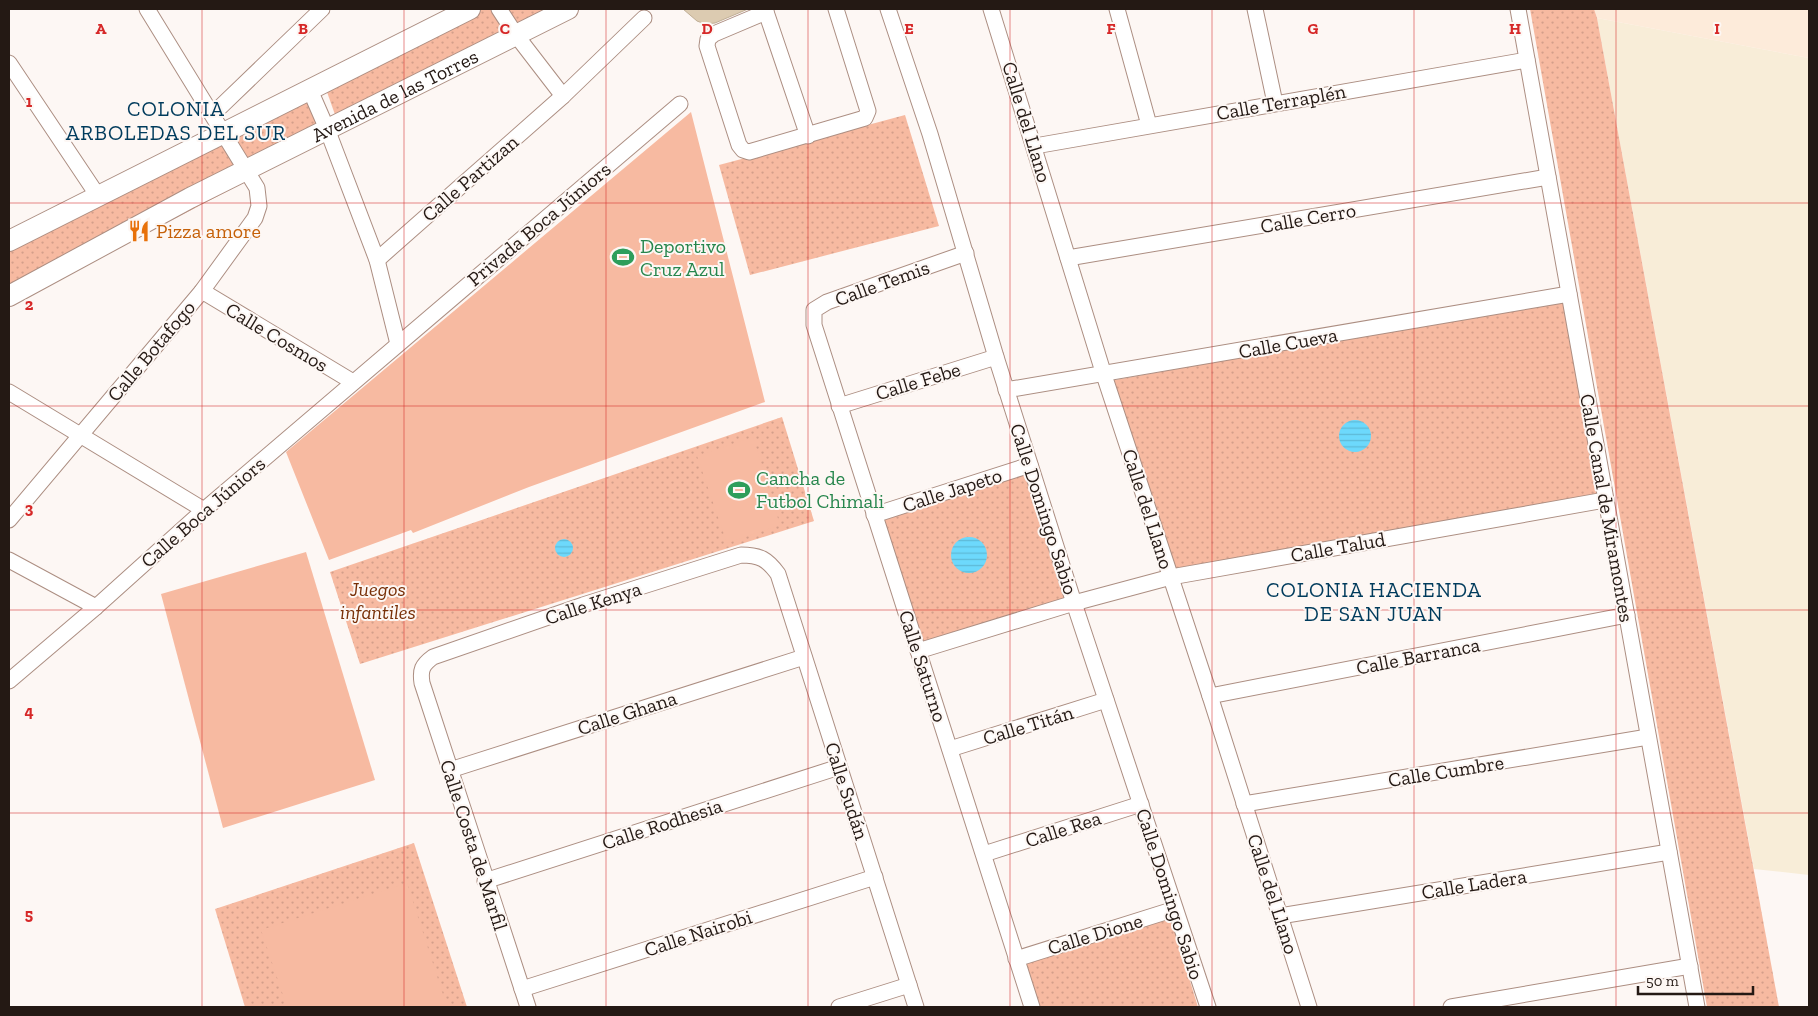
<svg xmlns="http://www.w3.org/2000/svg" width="1818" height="1016" font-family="'Zilla Slab',serif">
	<defs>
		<pattern id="park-dots" width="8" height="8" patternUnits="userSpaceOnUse" patternTransform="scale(1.25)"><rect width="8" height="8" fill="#f7baa1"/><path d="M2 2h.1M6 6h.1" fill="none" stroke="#d49f8a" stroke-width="1.8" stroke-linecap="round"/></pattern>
		<pattern id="water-rules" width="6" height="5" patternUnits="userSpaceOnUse" patternTransform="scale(1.25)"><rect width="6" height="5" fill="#6dd9fc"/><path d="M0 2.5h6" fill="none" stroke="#5ebad7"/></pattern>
	</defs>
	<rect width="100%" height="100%" fill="#fdf7f4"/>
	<path fill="#f8edd8" d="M1597 18 1809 58V875L1754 869Z"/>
	<path fill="#fdebda" d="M1594 9H1809V58L1597 18Z"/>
	<g fill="url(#park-dots)">
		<path d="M456 9H495L514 39 339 126 321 75Z"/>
		<path d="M505 9H571L522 35Z"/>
		<path d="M1530 9H1594L1597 18 1779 1007H1707Z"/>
		<path d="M313 80 334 136 258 176 226 124Z"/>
		<path d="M905 115 939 226 750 275 719 165Z"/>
		<path d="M213 131 245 182 99 258 9 300V230Z"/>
		<path d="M1564 300 1598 497 1174 570 1109 381Z"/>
		<path d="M782 417 814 521 360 664 330 572Z"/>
		<path d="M1028 470 1072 602 919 650 875 516Z"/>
		<path d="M414 843 467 1007H245L215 909Z"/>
		<path d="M1170 916 1198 1007H1033L1018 961Z"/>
	</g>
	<g fill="#f7baa1">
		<path d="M691 112 765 402 529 487 413 533 411 530 329 560 286 452Z"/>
		<path d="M753 437 780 525 727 543 697 456Z"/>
		<path d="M306 552 375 780 223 828 161 594Z"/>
		<path d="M407 883 447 1007H287L261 930Z"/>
	</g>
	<g fill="url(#water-rules)">
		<circle cx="1355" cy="436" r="16"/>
		<circle cx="969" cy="555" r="18"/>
		<circle cx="564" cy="548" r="9"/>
	</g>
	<path fill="#dccbb1" stroke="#c0af96" d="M683 9H748L715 23 705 24 697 21Z"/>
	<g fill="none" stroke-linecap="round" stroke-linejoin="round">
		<g stroke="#ac8e82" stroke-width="17">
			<g id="minor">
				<path d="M499 9 516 35 563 96"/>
				<path d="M765 9 808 136"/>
				<path d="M888 9 930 134 996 357 1074 603 1208 1007"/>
				<path d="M991 9 1104 375 1210 696 1309 1007"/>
				<path d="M1117 9 1149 125"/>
				<path d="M1255 9 1275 103"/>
				<path d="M1518 9 1697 1007"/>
				<path d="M766 12 714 34 708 39 707 46 739 145 743 150 749 152 865 118 868 111 836 9"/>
				<path d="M9 63 98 196"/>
				<path d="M310 90 327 129 377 260 398 344"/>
				<path d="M213 114 322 9"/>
				<path d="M1035 146 1527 60"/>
				<path d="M966 253 827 302 814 310V325L1032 1007"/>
				<path d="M1068 258 1548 177"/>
				<path d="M377 260 563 96 644 18"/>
				<path d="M202 291 353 382"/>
				<path d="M1006 390 1569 294"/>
				<path d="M9 392 204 510"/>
				<path d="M839 406 996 357"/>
				<path d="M874 515 1030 465"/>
				<path d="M9 520 202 291 255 218 259 206 257 188 147 9"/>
				<path d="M9 560 96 607"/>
				<path d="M918 651 1074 603 1171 577 1605 500"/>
				<path d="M9 681 96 607 204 510 680 104"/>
				<path d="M1210 696 1627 615"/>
				<path d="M950 749 1106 700"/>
				<path d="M450 770 804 657"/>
				<path d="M1244 804 1648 737"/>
				<path d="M984 854 1141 804"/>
				<path d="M485 881 839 767"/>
				<path d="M1280 916 1669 852"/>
				<path d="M1016 959 1175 909"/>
				<path d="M522 989 875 877"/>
				<path d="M528 1007 422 683C420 670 422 665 433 657L583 605 741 555C760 555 767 559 778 574L916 1007"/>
				<path d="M839 1007 909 985"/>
				<path d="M1451 1007 1690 966"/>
			</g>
		</g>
		<g stroke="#ac8e82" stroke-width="22">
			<g id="tertiary">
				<path d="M9 241 470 9"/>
				<path id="s1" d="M9 296 190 198 568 9"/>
			</g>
		</g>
		<use href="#minor" stroke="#fff" stroke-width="15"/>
		<use href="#tertiary" stroke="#fff" stroke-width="20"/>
	</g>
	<path fill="none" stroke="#d62828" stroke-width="1" stroke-opacity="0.55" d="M202 9V1007M404 9V1007M606 9V1007M808 9V1007M1010 9V1007M1212 9V1007M1414 9V1007M1616 9V1007M9 203H1809M9 406H1809M9 610H1809M9 813H1809"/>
	<defs>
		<g id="restaurant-bare" transform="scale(1.725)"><path d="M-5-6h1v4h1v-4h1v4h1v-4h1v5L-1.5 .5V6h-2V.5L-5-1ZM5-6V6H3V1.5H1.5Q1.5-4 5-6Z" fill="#e8710a" stroke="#fdf7f4" stroke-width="2.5" paint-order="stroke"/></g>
		<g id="stadium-bare" transform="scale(1.725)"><path d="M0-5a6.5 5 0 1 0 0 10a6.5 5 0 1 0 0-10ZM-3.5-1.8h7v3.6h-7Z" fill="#2e9e5b" stroke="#fdf7f4" stroke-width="2.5" paint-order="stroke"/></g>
	</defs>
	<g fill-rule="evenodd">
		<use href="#restaurant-bare" x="139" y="231"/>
		<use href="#stadium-bare" x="623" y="257"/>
		<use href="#stadium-bare" x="739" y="490"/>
	</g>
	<g text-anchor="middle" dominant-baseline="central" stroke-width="4" stroke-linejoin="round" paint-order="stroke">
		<g font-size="20" fill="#241914" stroke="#fdf7f4">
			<text stroke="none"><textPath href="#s1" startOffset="435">Avenida de las Torres</textPath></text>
			<text transform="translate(1281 102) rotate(-10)">Calle Terraplén</text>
			<text transform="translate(1027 122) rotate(73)">Calle del Llano</text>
			<text transform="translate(470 178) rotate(-41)">Calle Partizan</text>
			<text transform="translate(1308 218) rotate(-10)">Calle Cerro</text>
			<text transform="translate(539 224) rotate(-40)">Privada Boca Júniors</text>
			<text transform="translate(882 283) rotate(-20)">Calle Temis</text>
			<text transform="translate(277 337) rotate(31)">Calle Cosmos</text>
			<text transform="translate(1288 343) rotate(-10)">Calle Cueva</text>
			<text transform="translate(151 351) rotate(-50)">Calle Botafogo</text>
			<text transform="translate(918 381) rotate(-17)">Calle Febe</text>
			<text transform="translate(952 490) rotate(-18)">Calle Japeto</text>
			<text transform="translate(1607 508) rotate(80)">Calle Canal de Miramontes</text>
			<text transform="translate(1044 509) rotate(72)">Calle Domingo Sabio</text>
			<text transform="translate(1148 509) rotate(72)">Calle del Llano</text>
			<text transform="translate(203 512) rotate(-41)">Calle Boca Júniors</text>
			<text transform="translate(1338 547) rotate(-10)">Calle Talud</text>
			<text transform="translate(593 603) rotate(-18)">Calle Kenya</text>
			<text transform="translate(1418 656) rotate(-11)">Calle Barranca</text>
			<text transform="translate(923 666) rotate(72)">Calle Saturno</text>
			<text transform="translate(627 713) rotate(-18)">Calle Ghana</text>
			<text transform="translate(1028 725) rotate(-17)">Calle Titán</text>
			<text transform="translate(1446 771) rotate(-9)">Calle Cumbre</text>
			<text transform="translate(847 791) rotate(72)">Calle Sudán</text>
			<text transform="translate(662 824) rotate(-18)">Calle Rodhesia</text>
			<text transform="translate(1063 829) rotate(-18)">Calle Rea</text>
			<text transform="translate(474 845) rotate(72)">Calle Costa de Marfil</text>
			<text transform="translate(1474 884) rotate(-9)">Calle Ladera</text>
			<text transform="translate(1170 894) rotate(72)">Calle Domingo Sabio</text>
			<text transform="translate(1273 894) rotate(72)">Calle del Llano</text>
			<text transform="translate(698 933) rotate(-18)">Calle Nairobi</text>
			<text transform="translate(1095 934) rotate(-17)">Calle Dione</text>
		</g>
		<g font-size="20" fill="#c56008" stroke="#fdf7f4" text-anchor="start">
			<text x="156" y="231">Pizza amore</text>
		</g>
		<g font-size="20" fill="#27864d" stroke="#fdf7f4" text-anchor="start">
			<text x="640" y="246">Deportivo<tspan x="640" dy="23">Cruz Azul</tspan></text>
			<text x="756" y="478">Cancha de<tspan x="756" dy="23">Futbol Chimali</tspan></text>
		</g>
		<g font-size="20" font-style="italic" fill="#782f07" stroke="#fdf7f4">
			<text x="378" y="589">Juegos<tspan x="378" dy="23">infantiles</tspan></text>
		</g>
		<g font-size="21" letter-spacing="1" fill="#003b5c" stroke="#fdf7f4">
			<text x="176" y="108">COLONIA<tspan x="176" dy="24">ARBOLEDAS DEL SUR</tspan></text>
			<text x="1374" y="589">COLONIA HACIENDA<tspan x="1374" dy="24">DE SAN JUAN</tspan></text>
		</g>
	</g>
	<g font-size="16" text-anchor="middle" font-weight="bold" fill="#d62828" stroke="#fdf7f4" stroke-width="4" stroke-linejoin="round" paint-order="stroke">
		<text x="101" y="34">A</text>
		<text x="303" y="34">B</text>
		<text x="505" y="34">C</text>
		<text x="707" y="34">D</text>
		<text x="909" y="34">E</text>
		<text x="1111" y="34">F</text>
		<text x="1313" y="34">G</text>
		<text x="1515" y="34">H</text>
		<text x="1717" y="34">I</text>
		<text x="29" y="107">1</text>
		<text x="29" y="310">2</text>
		<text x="29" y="514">3</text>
		<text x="29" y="717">4</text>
		<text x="29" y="920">5</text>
	</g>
	<rect width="1818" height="1016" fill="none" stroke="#241914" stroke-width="20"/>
	<path d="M1638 986v8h115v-8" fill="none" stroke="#241914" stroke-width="2.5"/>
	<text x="1646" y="986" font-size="15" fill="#241914" stroke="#fdf7f4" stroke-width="4" paint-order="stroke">50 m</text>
</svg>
